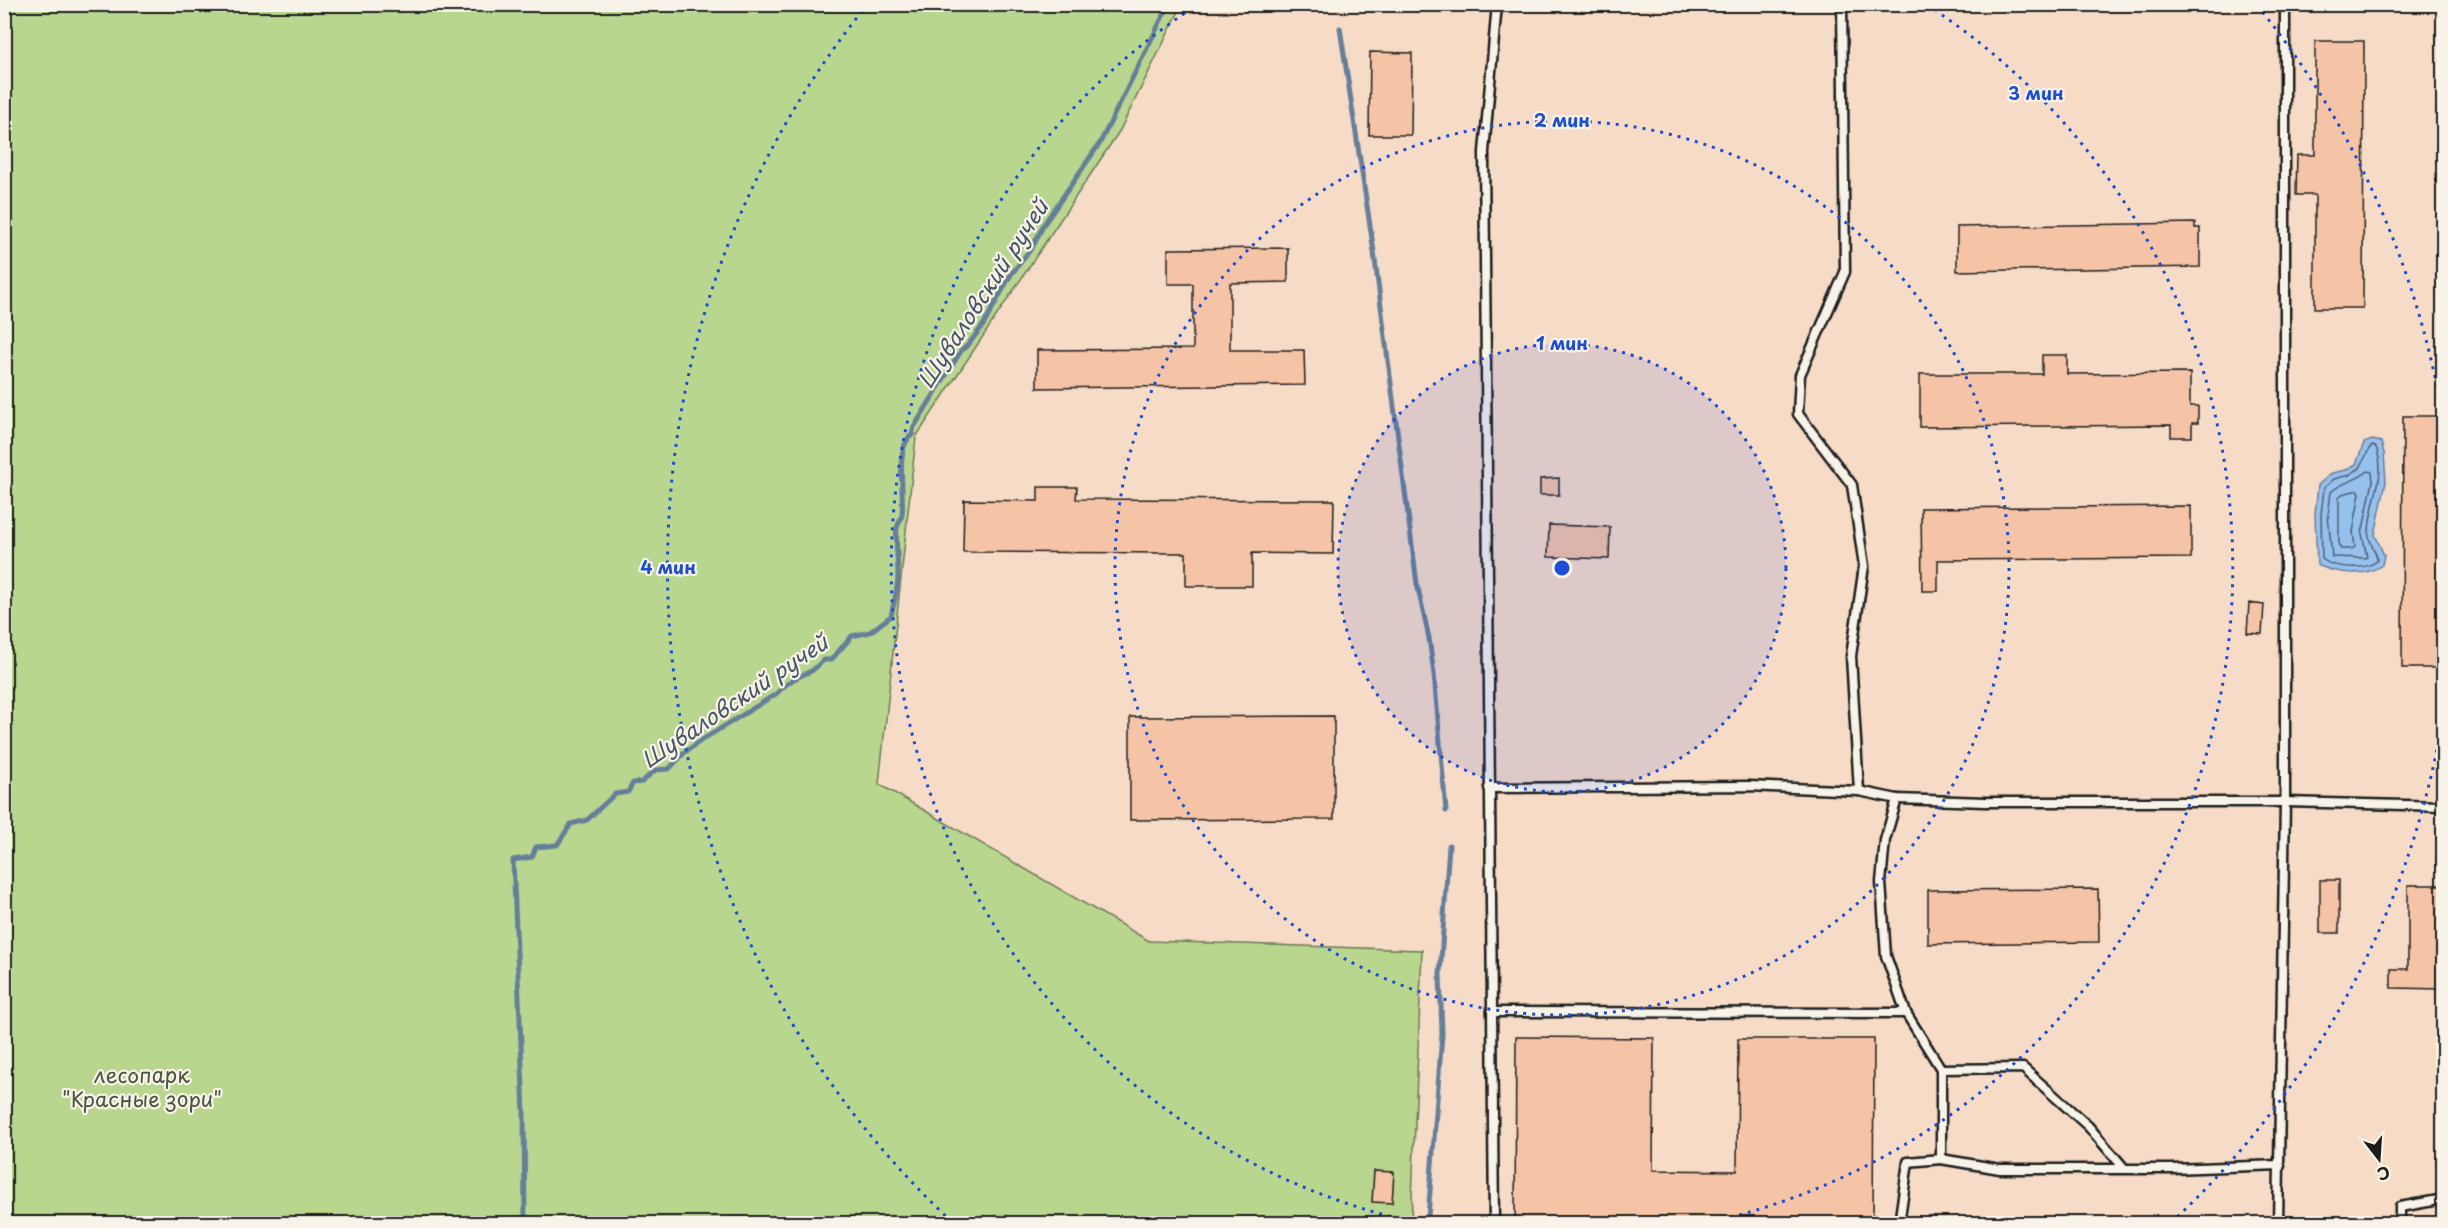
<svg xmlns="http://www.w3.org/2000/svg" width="2448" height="1228" font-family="'Playpen Sans',sans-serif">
	<rect width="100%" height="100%" fill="#f6e5d4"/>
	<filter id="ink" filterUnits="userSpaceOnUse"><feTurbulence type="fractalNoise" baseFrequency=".0167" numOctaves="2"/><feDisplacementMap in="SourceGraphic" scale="12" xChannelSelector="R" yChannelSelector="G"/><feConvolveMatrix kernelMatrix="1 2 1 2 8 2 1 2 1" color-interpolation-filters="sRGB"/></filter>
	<g filter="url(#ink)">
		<path fill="#f6dbc6" d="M1182 5H2443V1223H1411L1422 950 1149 941 879 784 915 437 1120 130Z"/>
		<path fill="#b9d68e" stroke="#6a7955" stroke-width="1.5" d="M5 5H1182L1120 130 916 437 879 784 1149 941 1422 950 1411 1223 5 1224Z"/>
		<path fill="#96c1ef" stroke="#657f9b" stroke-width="1.5" d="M2372 440 2381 442 2384 453 2386 482 2375 535 2384 555 2382 565C2365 578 2336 573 2317 565L2315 514 2318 485 2332 473 2346 470 2356 464 2364 443Z"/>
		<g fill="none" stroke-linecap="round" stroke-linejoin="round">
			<g stroke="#4d5e70" stroke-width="1.5">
				<path d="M2372 446 2376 447C2388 478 2368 504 2369 535 2369 544 2378 552 2377 561 2366 571 2333 568 2322 559L2321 515 2324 488 2334 479 2349 475 2360 468 2369 449Z"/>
				<path d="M2368 471 2372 472 2373 481 2362 534 2367 557 2365 558 2332 557 2328 515 2331 492C2341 482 2357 481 2368 471Z"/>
				<path d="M2358 490 2360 493 2353 532 2355 547 2352 549H2341L2339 546V497L2342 494Z"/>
			</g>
			<g stroke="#657f9b" stroke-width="5">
				<path d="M1340 28 1374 252 1417 584 1429 638 1434 674 1446 811"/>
				<path d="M1428 1217 1442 1034 1440 974 1449 845"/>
				<path d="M525 1224 524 1113 513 860 532 857 536 847 557 845 571 824 587 820 615 794 628 792 633 783 642 782 655 770 669 769 685 752 702 740 776 694C789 681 793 679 809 672 815 670 819 663 824 660H831L852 636 870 632 891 616C894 603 898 589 898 575 898 559 895 545 897 528 898 524 901 520 902 515 905 496 894 447 912 435L914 427 961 351 968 345 984 324 1010 276 1033 246 1044 224 1100 143 1169 4"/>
			</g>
		</g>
		<g fill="#f5c4a6" stroke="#1c1c1c" stroke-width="1.5">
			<path d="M2315 41H2364L2363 308H2315V195H2296L2297 155H2315Z"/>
			<path d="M1370 52 1412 53 1411 135H1369Z"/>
			<path d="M2195 223V228H2200V267L1957 271V227Z"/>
			<path d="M1288 248V282L1230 283V350H1304L1305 385 1037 388V350L1193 349V284H1168V249Z"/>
			<path d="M2042 355H2067V374L2190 373V406H2198V423H2192V437H2171V425L1920 427V374H2042Z"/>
			<path d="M2403 416H2444V668H2402Z"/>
			<path d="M1559 478V495H1540V479Z"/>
			<path d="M1038 487H1077L1076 499 1334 500 1333 554 1252 553V586H1186V553L963 552 964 500 1038 501Z"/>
			<path d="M2191 506V558L1938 560V591H1922L1921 508Z"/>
			<path d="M1549 525 1610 527 1609 559 1548 557Z"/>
			<path d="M2249 603 2264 605 2262 634 2247 633Z"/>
			<path d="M1334 716V819L1130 820V717Z"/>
			<rect x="2320" y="880" width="19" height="53"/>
			<path d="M2408 885H2444V989L2391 988V969H2408Z"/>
			<path d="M2098 889 2099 942 1928 944V890Z"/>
			<path d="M1516 1037 1654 1038 1653 1170 1737 1171 1738 1039H1874L1873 1224H1515Z"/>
			<path d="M1374 1171 1394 1172 1392 1203 1372 1202Z"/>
		</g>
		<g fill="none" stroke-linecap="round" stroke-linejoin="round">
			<g stroke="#1c1c1c" stroke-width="13">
				<g id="lane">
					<path d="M1842 4 1845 272 1800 375 1798 414 1852 485 1864 566 1851 656 1859 791"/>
					<path d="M1489 788 1749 786 1859 791 1897 799 1985 802H2285L2444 806"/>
					<path d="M1897 799 1885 840 1881 882 1886 956 1906 1013 1941 1069V1159L1908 1162 1899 1224"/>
					<path d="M1492 1012 1906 1013"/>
					<path d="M1941 1069 2023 1068 2088 1126 2124 1168"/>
					<path d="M1941 1159 2000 1169H2172L2280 1165"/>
					<path d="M1494 1224 1484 152 1497 4"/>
					<path d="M2278 1224 2285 802V4"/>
					<path d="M2400 1224V1207L2444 1199"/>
				</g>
			</g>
			<use href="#lane" stroke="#f7f3e8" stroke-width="8"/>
		</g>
	</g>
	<circle cx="1562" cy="568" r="224" fill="#1d4ed8" fill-opacity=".12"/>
	<g fill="none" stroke="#1d4ed8" stroke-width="3" stroke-dasharray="3 6">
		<circle cx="1562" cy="568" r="224"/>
		<circle cx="1562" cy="568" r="447"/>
		<path d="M1417 1223A671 671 0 0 1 1197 5M1927 5A671 671 0 0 1 1707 1223"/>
		<path d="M2442 723A894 894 0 0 1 2172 1222M952 1222A894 894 0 0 1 867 5M2257 5A894 894 0 0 1 2442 413"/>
	</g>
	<g text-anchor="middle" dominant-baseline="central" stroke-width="4.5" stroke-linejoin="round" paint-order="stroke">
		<g font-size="21" fill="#4b543e" stroke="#f7f3e8">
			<text x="142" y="1074">лесопарк<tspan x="142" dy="24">"Красные зори"</tspan></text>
		</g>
		<g font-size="22" font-style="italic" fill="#475666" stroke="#f7f3e8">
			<text transform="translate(982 293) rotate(-57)">Шуваловский ручей</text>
			<text transform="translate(734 700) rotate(-34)">Шуваловский ручей</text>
		</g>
	</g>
	<circle cx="1562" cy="568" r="9" fill="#1d4ed8" stroke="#f7f3e8" stroke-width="3"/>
	<g font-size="18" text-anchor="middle" font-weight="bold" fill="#1d4ed8" stroke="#f7f3e8" stroke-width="4.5" stroke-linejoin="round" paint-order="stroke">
		<text x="2036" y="100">3 мин</text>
		<text x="1562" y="127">2 мин</text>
		<text x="1562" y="350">1 мин</text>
		<text x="668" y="574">4 мин</text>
	</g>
	<rect width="2448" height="1228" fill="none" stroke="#f7f3e8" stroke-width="24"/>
	<rect x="12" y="12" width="2424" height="1204" fill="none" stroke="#1c1c1c" stroke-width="2" filter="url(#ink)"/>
	<g transform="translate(2379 1159) rotate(163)" stroke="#f7f3e8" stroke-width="4.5" paint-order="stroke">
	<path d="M0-4.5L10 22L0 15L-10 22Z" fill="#1c1c1c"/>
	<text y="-9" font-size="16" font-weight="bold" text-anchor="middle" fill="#1c1c1c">С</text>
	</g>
</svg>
